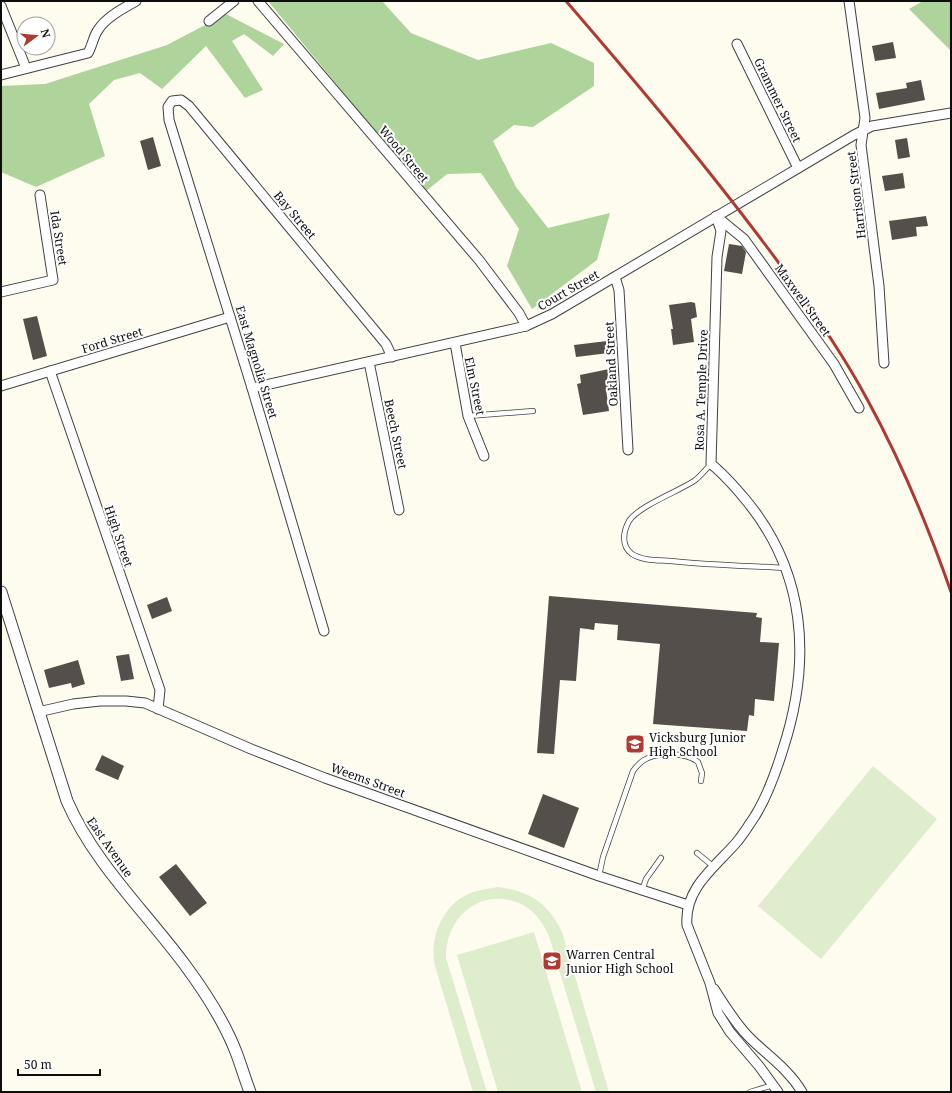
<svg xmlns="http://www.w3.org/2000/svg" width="952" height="1093" font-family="'Noto Serif',serif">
	<rect width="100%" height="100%" fill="#fdfcee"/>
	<g fill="#afd49b">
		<path d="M268 1H382L411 33 478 60 551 43 594 63V86L533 127 514 125 493 141 516 187 548 228 610 213 597 260 532 309 507 266 519 229 481 173 447 174 425 192Z"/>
		<path d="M923 1H951V51L909 9Z"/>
		<path d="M226 14 284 44 273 56 244 34 232 41 263 90 245 98 206 46 162 89 140 73 114 80 89 104 105 156 36 187 1 172V86L45 84 167 45Z"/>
	</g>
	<g fill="#deedcc">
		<path d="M873 766 937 819 821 959 758 906Z"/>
		<path d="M498 887C531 892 547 902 562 932L609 1092H596L549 936C543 923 534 910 521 904 481 886 445 917 446 958L487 1092H473L435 966C429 940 441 908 466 895 476 890 487 889 498 887Z"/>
		<path d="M534 932 582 1092H498L457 955Z"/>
	</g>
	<g fill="#544f4a">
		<path d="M893 42 896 58 875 61 872 46Z"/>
		<path d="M921 80 925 100 879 109 876 93 907 88 906 83Z"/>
		<path d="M153 137 161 166 148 170 140 141Z"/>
		<path d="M907 138 910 157 898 159 895 140Z"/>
		<path d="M903 173 905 188 885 191 882 176Z"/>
		<path d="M926 216 928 226 916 227 917 236 892 240 889 221Z"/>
		<path d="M729 244 742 246 746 252 742 274 724 271Z"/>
		<path d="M691 302 695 303 697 317 691 319 694 342 673 345 671 329H673L669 305Z"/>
		<path d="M37 316 47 356 33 360 23 319Z"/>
		<path d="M607 341 609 353 576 357 574 345Z"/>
		<path d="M609 369 611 378H607L609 388 606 389 609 411 583 415 577 384 581 383 580 375Z"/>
		<path d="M549 596 757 613 756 617 762 618 760 642 779 643 774 701 755 699 754 716 749 715 747 731 653 724 660 644 617 640 618 625 595 623 594 630 580 628 576 681 560 680 554 754 537 753Z"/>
		<path d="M167 597 172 611 152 619 147 605Z"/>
		<path d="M129 654 134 679 121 681 116 656Z"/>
		<path d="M78 660 85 684 72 688 71 683 49 688 44 670Z"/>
		<path d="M102 755 124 766 118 780 95 770Z"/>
		<path d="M543 794 579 808 564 848 528 834Z"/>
		<path d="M176 864 207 903 190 916 159 877Z"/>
	</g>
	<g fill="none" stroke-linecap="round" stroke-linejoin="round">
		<g stroke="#404040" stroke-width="6">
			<g id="service">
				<path d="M468 416 533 411"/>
				<path d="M711 464C705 470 700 477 694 481 677 492 639 506 629 521 623 532 621 546 632 554 643 561 659 560 671 561 709 565 748 566 786 568"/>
				<path d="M697 853 714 867"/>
				<path d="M599 876 603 857 633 771C636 767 639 763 644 760 657 752 686 752 698 762L702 773 701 781"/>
				<path d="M642 891 646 879 661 858"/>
				<path d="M750 1092 773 1085"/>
			</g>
		</g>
		<g stroke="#404040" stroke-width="11">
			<g id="minor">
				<path d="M258 1 479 260 519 313 526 326"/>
				<path d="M849 1 865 118 861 145 879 286 884 363"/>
				<path d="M1 6 26 68"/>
				<path d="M209 21 234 1"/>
				<path d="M737 44 798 168"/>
				<path d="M1 75 88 53C92 46 94 35 98 30 106 17 124 8 136 1"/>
				<path d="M716 216 721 231 717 257 711 464C724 474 734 486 745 499 806 572 812 660 783 749 776 772 768 795 755 816 749 825 743 835 736 843 714 868 684 889 687 925L710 983 718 1013 730 1032 759 1066 778 1092"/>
				<path d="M717 217 744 239 834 364 859 408"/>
				<path d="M615 277 619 290 628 450"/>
				<path d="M1 292 53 280 40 195"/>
				<path d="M455 343 468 416 484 456"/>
				<path d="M369 362 399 510"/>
				<path d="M50 371 160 690 158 709"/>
				<path d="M1 386 230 317"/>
				<path d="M252 388 526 326 552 314 854 135 872 126 951 113"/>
				<path d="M324 631 252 388 169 120 168 107 172 101 181 100 189 106 386 344 392 357"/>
				<path d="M38 712 73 704 100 701H126L145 703 251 749 325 778 599 876 688 905"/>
				<path d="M714 989C724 1005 734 1021 747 1035 765 1054 788 1068 802 1092"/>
			</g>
		</g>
		<g stroke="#404040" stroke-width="13">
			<path id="tertiary" d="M1 592 67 801C94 863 145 911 185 965 205 992 224 1021 236 1052 241 1065 245 1079 250 1092"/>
		</g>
		<use href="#service" stroke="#fff" stroke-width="4.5"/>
		<use href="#minor" stroke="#fff" stroke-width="9"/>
		<use href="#tertiary" stroke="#fff" stroke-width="11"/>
		<path stroke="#b03a32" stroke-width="3" d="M566 1C641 88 716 177 784 270 813 312 843 354 867 399 901 461 928 526 951 592"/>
	</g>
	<defs>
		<g id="school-square" transform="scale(1)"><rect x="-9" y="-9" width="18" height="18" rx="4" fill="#b03a32" stroke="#fff"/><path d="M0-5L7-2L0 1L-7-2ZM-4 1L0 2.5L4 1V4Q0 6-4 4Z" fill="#fff"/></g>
	</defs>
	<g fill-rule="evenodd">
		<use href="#school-square" x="635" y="744"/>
		<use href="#school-square" x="552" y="961"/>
	</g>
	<g text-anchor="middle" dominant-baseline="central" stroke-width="4" stroke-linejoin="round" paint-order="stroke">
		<g font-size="12" fill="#0d0d0d" stroke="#fff">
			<text transform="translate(778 100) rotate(64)">Grammer Street</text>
			<text transform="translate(404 154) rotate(50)">Wood Street</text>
			<text transform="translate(856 195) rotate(-97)">Harrison Street</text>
			<text transform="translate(295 215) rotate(50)">Bay Street</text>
			<text transform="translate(59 238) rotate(81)">Ida Street</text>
			<text transform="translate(568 290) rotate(-30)">Court Street</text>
			<text transform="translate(803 300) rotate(54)">Maxwell Street</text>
			<text transform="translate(112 340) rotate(-17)">Ford Street</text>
			<text transform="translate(257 362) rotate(73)">East Magnolia Street</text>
			<text transform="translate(611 364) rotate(-93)">Oakland Street</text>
			<text transform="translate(475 386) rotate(78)">Elm Street</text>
			<text transform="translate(701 390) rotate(-88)">Rosa A. Temple Drive</text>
			<text transform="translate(396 434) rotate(78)">Beech Street</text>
			<text transform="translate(119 536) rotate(71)">High Street</text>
			<text transform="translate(368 780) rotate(20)">Weems Street</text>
			<text transform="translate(110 847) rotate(55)">East Avenue</text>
		</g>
		<g font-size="12" fill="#0d0d0d" stroke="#fff" text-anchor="start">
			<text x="649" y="737">Vicksburg Junior<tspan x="649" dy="14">High School</tspan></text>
			<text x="566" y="954">Warren Central<tspan x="566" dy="14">Junior High School</tspan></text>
		</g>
	</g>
	<rect width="952" height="1093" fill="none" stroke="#0d0d0d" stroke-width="4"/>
	<g transform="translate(36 36) rotate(74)"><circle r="19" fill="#ffffff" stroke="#9e9e9e"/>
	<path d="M0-3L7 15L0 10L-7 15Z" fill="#b03a32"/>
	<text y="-6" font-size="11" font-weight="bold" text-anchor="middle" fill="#0d0d0d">N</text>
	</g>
	<path d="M18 1069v6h82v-6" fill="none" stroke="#0d0d0d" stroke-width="2"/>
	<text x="24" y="1069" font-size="12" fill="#0d0d0d" stroke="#ffffff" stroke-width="3" paint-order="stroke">50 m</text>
</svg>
